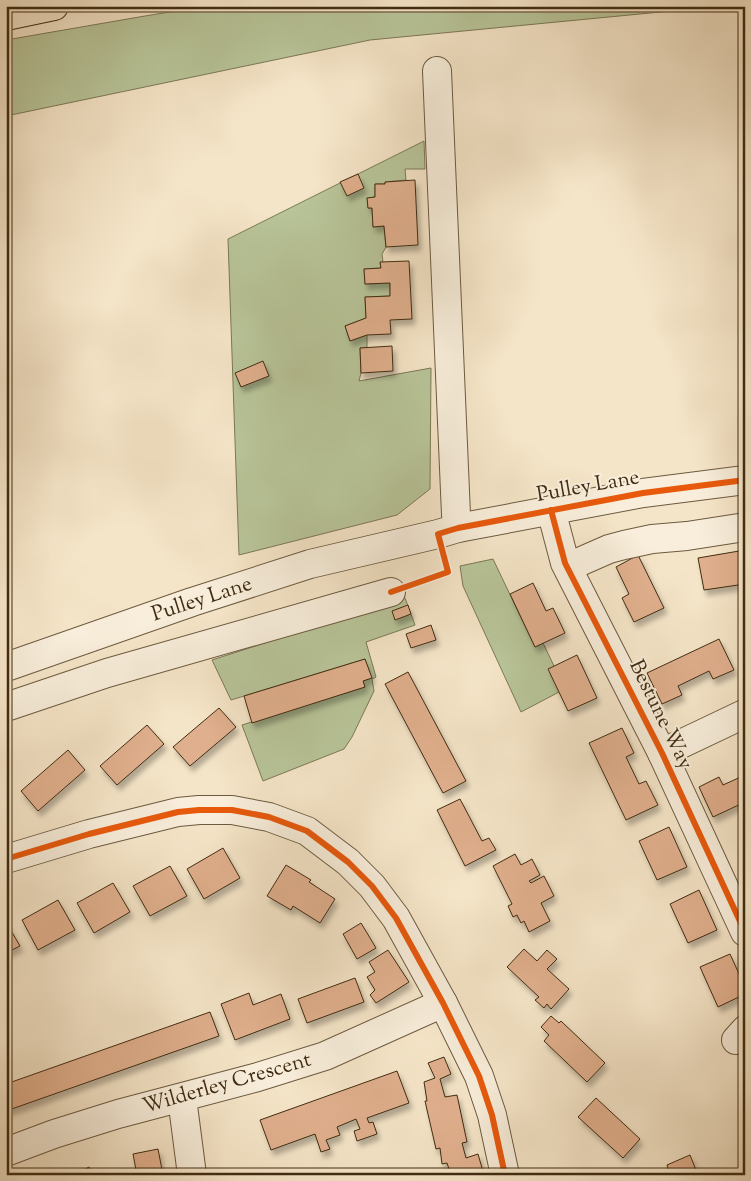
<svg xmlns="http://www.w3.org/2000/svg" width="751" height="1181" font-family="'Sorts Mill Goudy',serif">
	<defs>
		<filter id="shadow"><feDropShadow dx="3" dy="5.5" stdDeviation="2.5" flood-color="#0004"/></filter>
	</defs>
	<rect width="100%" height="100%" fill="#f5e5c8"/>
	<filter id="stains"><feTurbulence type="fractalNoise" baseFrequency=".004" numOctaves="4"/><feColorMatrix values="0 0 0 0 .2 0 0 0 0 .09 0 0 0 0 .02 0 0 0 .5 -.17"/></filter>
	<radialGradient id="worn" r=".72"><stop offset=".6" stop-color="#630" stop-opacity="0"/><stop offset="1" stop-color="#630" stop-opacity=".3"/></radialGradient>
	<g fill="#b8c599" stroke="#7c7856">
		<path d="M206 6H723L370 40 6 116V40L145 16Z"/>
		<path d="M424 141 425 169H405L406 180 385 182V184H375V197L367 198 368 208H372L373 227 384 226 386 247 382 254 383 262 380 263 381 268 364 269 365 284 390 283V296L365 297 366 318 345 326 350 341 367 335V347L360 348 361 373 359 381 431 368 430 489 397 515 239 555 228 239Z"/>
		<path d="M493 559 535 647 543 643 554 666 559 692 521 712 463 586 460 566Z"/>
		<path d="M405 598 415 625 366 642 376 677 372 679 374 691 352 737 344 749 263 781 242 725 365 687 363 681 371 678 365 659 231 700 212 660Z"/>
	</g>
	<g fill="#e0af8d" stroke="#402c12" filter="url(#shadow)">
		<path d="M358 174 364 188 347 196 340 182Z"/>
		<path d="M415 180 418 245 386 247 384 226 373 227 372 208H368L367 198 375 197V184H385V182Z"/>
		<path d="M409 261 412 319 390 320 391 334 367 335 350 341 345 326 366 318 365 297 390 296V283L365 284 364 269 381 268 380 262Z"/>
		<path d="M392 346 393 371 361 373 360 348Z"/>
		<path d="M263 361 269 376 241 387 235 373Z"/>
		<path d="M745 550V584L704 590 698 558Z"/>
		<path d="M638 555 664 608 634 622 622 598 629 594 616 567Z"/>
		<path d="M533 583 546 611 553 608 565 633 535 647 510 594Z"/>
		<path d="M408 605 411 614 395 620 392 611Z"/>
		<path d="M431 625 436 640 411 648 406 634Z"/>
		<path d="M719 639 734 670 713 679 709 671 678 686 682 695 662 704 647 673Z"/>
		<path d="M577 655 597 698 568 711 548 669Z"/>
		<path d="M365 659 372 678 363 681 365 687 252 723 244 696Z"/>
		<path d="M408 672 466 781 443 793 385 684Z"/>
		<path d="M219 708 236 727 190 766 173 747Z"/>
		<path d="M147 725 164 744 117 785 100 766Z"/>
		<path d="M622 728 634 753 626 757 639 784 646 781 658 805 626 820 589 743Z"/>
		<path d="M68 750 85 770 38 811 21 791Z"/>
		<path d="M745 775V802L713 817 699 787 719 777 723 785Z"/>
		<path d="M460 799 482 841 489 838 496 850 465 866 437 810Z"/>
		<path d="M669 827 687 867 657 880 639 841Z"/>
		<path d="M223 848 240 878 204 899 187 869Z"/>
		<path d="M515 854 521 865 532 859 540 875 529 881 531 883 544 876 554 896 541 903 550 921 529 932 524 921 521 923 517 915 513 917 508 906 512 904 493 866Z"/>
		<path d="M286 865 311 880 309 882 335 899 320 923 293 906 291 910 267 896Z"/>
		<path d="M170 866 187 896 150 916 133 886Z"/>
		<path d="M113 883 130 912 94 933 77 903Z"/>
		<path d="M699 890 717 930 688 943 670 904Z"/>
		<path d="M58 900 75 930 38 950 22 920Z"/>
		<path d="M6 922 20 946 6 953Z"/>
		<path d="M361 923 376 948 357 959 343 934Z"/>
		<path d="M524 949 537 961 547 950 557 959 547 969 569 989 551 1009 547 1004 544 1008 535 1000 539 997 507 967Z"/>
		<path d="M388 950 409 982 376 1003 370 995 375 990 367 977 375 972 369 962Z"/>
		<path d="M730 954 745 987V994L718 1007 700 967Z"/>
		<path d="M355 978 364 1002 307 1023 298 999Z"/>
		<path d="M249 993 253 1005 281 994 290 1019 235 1040 221 1004Z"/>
		<path d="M210 1012 219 1036 6 1111V1084Z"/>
		<path d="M551 1016 559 1023 561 1021 605 1063 587 1082 544 1041 549 1035 541 1027Z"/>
		<path d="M444 1057 451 1074 440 1079 445 1097 457 1095 467 1142 462 1143 466 1158 478 1154 484 1175H451L447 1163 442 1164 440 1148 436 1149 425 1101H427L424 1082 435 1078 428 1063Z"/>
		<path d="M397 1071 409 1103 367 1118 369 1123 373 1122 377 1134 357 1141 354 1131 360 1129 356 1119 337 1127 340 1135 326 1140 330 1149 321 1152 315 1134 271 1150 260 1120Z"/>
		<path d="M596 1098 640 1139 623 1158 578 1117Z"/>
		<path d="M158 1149 163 1175H137L133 1154Z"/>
		<path d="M690 1155 698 1175H655L668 1169 667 1165Z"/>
		<path d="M89 1167 93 1175H74Z"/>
	</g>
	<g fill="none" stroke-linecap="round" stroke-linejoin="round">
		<g stroke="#6d5a40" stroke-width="30">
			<g id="minor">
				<path d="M437 71 456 515 458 528"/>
				<path d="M551 510 565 563 662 753 745 932"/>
				<path d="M568 567 609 549 624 545 652 539 687 536 745 527"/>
				<path d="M6 667 192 602 310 564 438 534 458 528 643 493 745 480"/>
				<path d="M6 707 107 673 391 592"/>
				<path d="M662 753 744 714"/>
				<path d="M6 859 89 834 178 812 199 810H232L269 817 307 831 348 862 372 886 396 918 443 1003 479 1076 492 1115 505 1175"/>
				<path d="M736 1040 745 1030"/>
				<path d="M182 1098 192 1175"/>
				<path d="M6 1152 54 1134 118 1114 258 1077 325 1056 443 1003"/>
			</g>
		</g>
		<g stroke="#402c12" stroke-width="30">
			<path id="highway" d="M6 16 54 6"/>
		</g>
		<use href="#minor" stroke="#f8eedb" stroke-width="28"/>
		<use href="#highway" stroke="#f5e5c8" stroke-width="28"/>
		<g stroke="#f8eedb" stroke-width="9">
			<g id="cycleway">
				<path d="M551 510 565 563 662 753 745 932"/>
				<path d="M391 592 448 572 438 534 458 528 643 493 745 480"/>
				<path d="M6 859 89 834 178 812 199 810H232L269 817 307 831 348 862 372 886 396 918 443 1003 479 1076 492 1115 505 1175"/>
			</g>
		</g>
		<use href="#cycleway" stroke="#e8590c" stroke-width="6"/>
	</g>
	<g text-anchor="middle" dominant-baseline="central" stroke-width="4" stroke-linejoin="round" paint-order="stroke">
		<g font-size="21" fill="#402c12" stroke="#f8eedb">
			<text transform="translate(588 487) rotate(-10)">Pulley Lane</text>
			<text transform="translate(202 600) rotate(-18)">Pulley Lane</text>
			<text transform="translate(660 715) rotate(64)">Bestune Way</text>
			<text transform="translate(227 1084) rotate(-16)">Wilderley Crescent</text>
		</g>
	</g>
	<rect width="751" height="1181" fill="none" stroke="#f5e5c8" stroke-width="25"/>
	<rect x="8" y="8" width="736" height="1166" fill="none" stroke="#402c12" stroke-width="2.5"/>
	<rect x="12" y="12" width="726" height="1156" fill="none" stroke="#402c12"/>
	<rect width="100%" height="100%" filter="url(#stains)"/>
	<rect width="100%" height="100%" fill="url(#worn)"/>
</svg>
